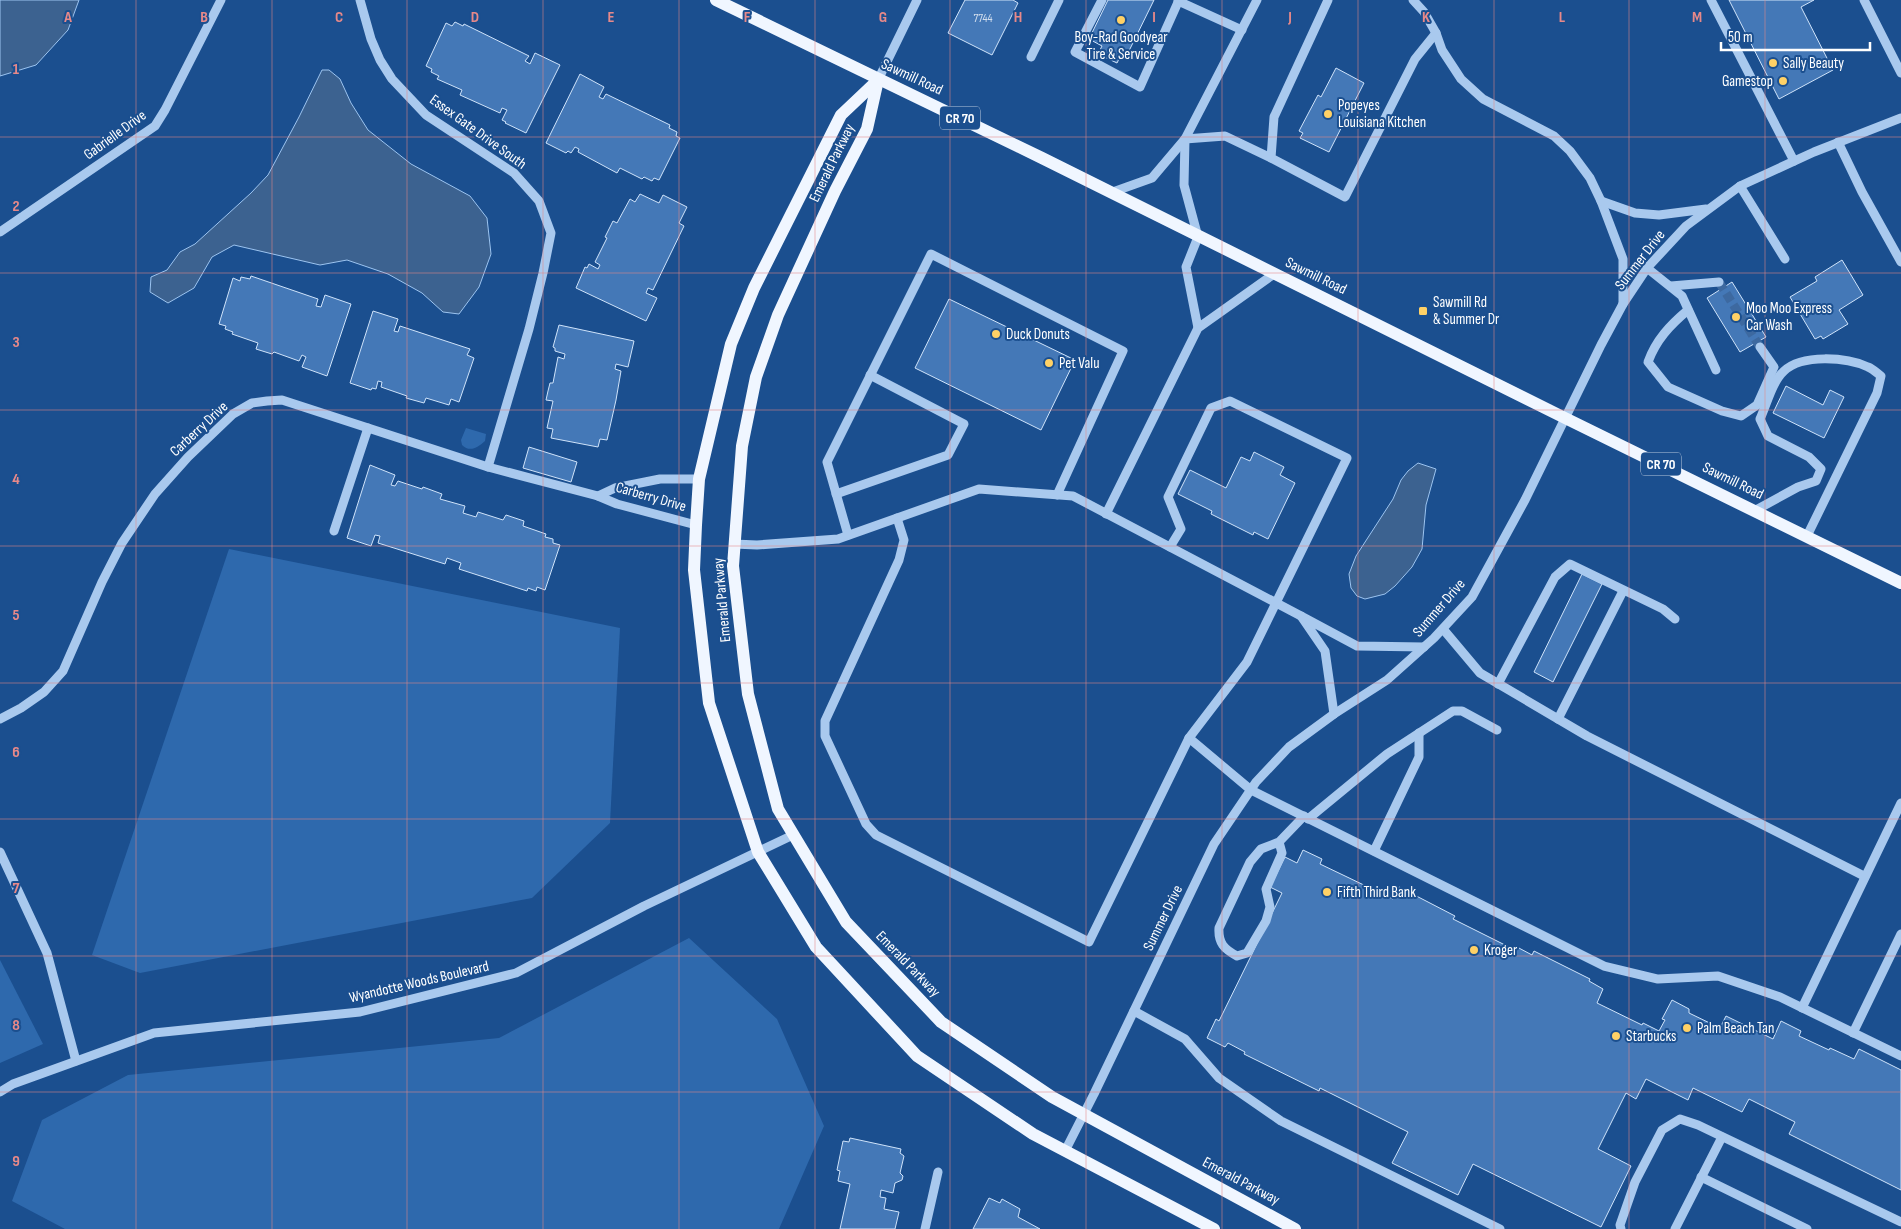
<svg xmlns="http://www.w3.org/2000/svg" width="1901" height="1229" font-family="'Sofia Sans Condensed',sans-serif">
	<rect width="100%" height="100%" fill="#1b4f8f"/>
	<g fill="#2e69ad">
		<path d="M466 428 486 434 485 441C478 447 470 453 462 445L461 440Z"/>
		<path d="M229 549 620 628 610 823 532 898 140 973 92 955Z"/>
		<path d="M689 938 777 1019 824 1126 779 1229H65L12 1201 42 1120 128 1075 499 1038Z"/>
		<path d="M0 960 43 1044 0 1063Z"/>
	</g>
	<g fill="#3c6290" stroke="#9cc4f0">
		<path d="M0 0H79L68 30 36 65 0 76Z"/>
		<path d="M322 70H329L340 79 351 103 368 130 411 164 470 196 487 218 491 254 479 287 459 314 443 312 422 293 388 274 347 260 320 265 234 245 212 257 194 288 168 303 150 292 151 277 167 270 180 252 195 244 251 193 268 175 299 117Z"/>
		<path d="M1418 463 1436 469 1426 505 1422 549 1412 567 1395 586 1385 594 1365 599 1357 596 1351 588 1349 574 1356 556 1393 499 1401 480 1408 471Z"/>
	</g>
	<g fill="#4478b7" stroke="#cfe3fa">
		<path d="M965 0H1013L1018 3 992 55 948 33Z"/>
		<path d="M1108 0H1154L1126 57 1121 55 1117 63 1098 54 1102 46 1089 39Z"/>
		<path d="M1729 0H1814L1801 7 1833 70 1779 99Z"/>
		<path d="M455 22 463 26 464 24 529 56 525 61 530 64 535 53 560 65 526 133 505 123 506 122 502 120 507 110 502 108 500 113 460 95 462 90 437 79 439 76 431 72 432 69 426 66 446 23 452 26Z"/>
		<path d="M1336 68 1364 83 1329 152 1300 138 1303 133 1299 131 1318 95 1321 97Z"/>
		<path d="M580 74 604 87 599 97 603 99 606 94 670 125 669 128 677 132 676 136 680 138 659 180 654 178 652 181 644 177 642 179 620 168 617 173 578 152 579 149 575 147 571 153 568 151 566 153 546 143Z"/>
		<path d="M640 194 659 203 663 195 687 207 679 223 684 226 653 290 648 288 646 293 657 298 646 321 576 288 585 267 587 268 589 264 598 269 600 265 595 262 607 238 605 237 613 221 617 223 630 199 635 202Z"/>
		<path d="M1842 260 1863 295 1839 310 1848 324 1823 339 1821 336 1815 339 1790 297 1817 281 1815 277Z"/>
		<path d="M251 276 318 299 316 306 321 307 325 295 351 304 327 376 302 367 306 357 302 355 299 361 274 352 272 354 256 349 258 343 232 334 233 332 225 329 226 326 219 324 233 278 240 281 241 277 250 279Z"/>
		<path d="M1732 282 1766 337 1740 352 1707 298Z"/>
		<path d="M949 299 1075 360 1041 430 915 368Z"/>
		<path d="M373 311 398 319 394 331 398 332 400 326 470 349 467 355 474 358 459 402 451 399 449 405 426 398 424 403 406 398 407 396 381 387 382 382 378 381 376 389 372 388 371 390 350 383Z"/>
		<path d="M559 325 634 341 628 367 616 364 615 369 621 371 616 400 607 440 600 439 598 447 551 438 553 429 547 428 553 401 546 400 548 391 550 383H553L558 357 564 359 565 354 555 351V348L553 347Z"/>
		<path d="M1786 386 1823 405 1830 390 1844 397 1824 438 1773 413Z"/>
		<path d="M529 447 577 462 571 482 523 468Z"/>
		<path d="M1254 452 1284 467 1280 475 1295 483 1268 539 1254 532 1253 535 1211 514 1212 511 1178 494 1190 470 1226 488 1241 457 1250 461Z"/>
		<path d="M370 465 395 475 391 485 395 486 398 481 422 489 423 487 442 494 440 499 465 506 463 513 476 517 478 512 503 520 506 515 524 521 523 526 546 534 545 537 553 539V543L560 545 545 590 537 587 536 591 528 588 527 591 459 569 461 563 447 558 445 564 378 543 380 536 375 535 371 546 347 538Z"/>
		<path d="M1582 574 1602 584 1553 682 1534 672Z"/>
		<path d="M1303 850 1322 859 1320 864 1393 899 1399 887 1455 916 1453 919 1515 950 1517 947 1532 955 1534 951 1590 979 1589 981 1603 989 1597 1003 1642 1025 1643 1023 1659 1031 1665 1020 1662 1019 1672 1000 1689 1009V1013L1720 1028 1726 1016 1773 1039 1781 1021 1801 1031 1799 1036 1829 1050 1830 1048 1854 1059 1859 1049 1901 1070V1190L1789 1134 1795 1122 1749 1099 1742 1112 1693 1088 1688 1100 1646 1079 1636 1099 1626 1093 1598 1149 1631 1166 1601 1227 1473 1164 1458 1195 1392 1163 1408 1132 1320 1088 1319 1091 1244 1054 1245 1052 1228 1043 1225 1047 1207 1038 1216 1019 1219 1021 1282 893 1270 887 1285 857 1297 863Z"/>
		<path d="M850 1138 901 1149 900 1153 904 1156 900 1173 903 1176 902 1180 895 1183 893 1193 881 1190 880 1197 886 1198 884 1209 899 1212 895 1229H840L850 1184 838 1181 840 1171 837 1170 843 1141 849 1142Z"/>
		<path d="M989 1198 1000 1203 1002 1199 1020 1209 1018 1217 1040 1229H973Z"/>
	</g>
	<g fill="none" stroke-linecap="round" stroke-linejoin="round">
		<path stroke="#3d69a0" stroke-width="9" stroke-dasharray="9 4.5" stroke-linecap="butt" d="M1719 282 1760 347"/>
		<g stroke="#a9c9ee" stroke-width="9">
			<path d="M360 0 371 39 380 60 392 79 426 115 514 173 539 201 551 233 543 273 529 329 488 467"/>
			<path d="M1102 0 1075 52 1140 87 1179 0"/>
			<path d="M1328 0 1274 117 1271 158 1345 197 1415 59 1436 33"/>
			<path d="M1413 0 1424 12 1436 33 1442 50 1461 79 1483 99 1554 136 1570 151 1590 178 1601 201 1623 259V304"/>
			<path d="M1711 0 1794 161"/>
			<path d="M1864 0 1901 73"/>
			<path d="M1178 1 1242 30"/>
			<path d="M1031 57 1059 0"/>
			<path d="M878 80 917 0"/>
			<path d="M1185 139 1184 185 1198 237 1186 267 1198 328"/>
			<path d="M1185 139 1225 136 1271 158"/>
			<path d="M1838 142 1862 192 1901 262"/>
			<path d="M1740 186 1785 259"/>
			<path d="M1110 193 1152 178 1185 139 1257 0"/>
			<path d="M1601 201 1635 213 1659 215 1706 209"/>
			<path d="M0 232 155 126 165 110 221 0"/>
			<path d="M1647 268 1682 296 1716 370"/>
			<path d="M1671 286 1719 282"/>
			<path d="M1688 310C1670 325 1656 340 1648 362L1668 387 1722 411 1741 416 1757 405 1774 367 1760 347"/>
			<path d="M836 494 948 455 964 424 870 375"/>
			<path d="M598 496 615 488 660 479H699"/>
			<path d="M1756 510 1798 487 1816 481 1821 469 1809 457 1768 436 1760 419C1767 404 1772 382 1784 371 1802 354 1846 357 1868 367 1873 369 1877 373 1881 376L1877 393 1807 536"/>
			<path d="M1106 514 1198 328 1274 274"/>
			<path d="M897 518 904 540 899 560 825 721V736L866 824 876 835 1089 942 1189 738"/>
			<path d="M334 531 368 428"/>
			<path d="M848 535 827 462 931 254 1123 351 1057 495"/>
			<path d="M734 544 757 545 838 539 979 489 1073 496 1301 616"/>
			<path d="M1170 547 1181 529 1168 497 1211 408 1230 401 1347 458 1247 662 1189 738 1251 790 1604 966 1658 979 1718 976 1780 997 1901 1056"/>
			<path d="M1443 629 1480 673 1587 736 1864 876"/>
			<path d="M1498 684 1555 577 1570 564 1663 609 1675 619"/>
			<path d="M1334 714 1325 651 1301 616 1357 646 1424 647"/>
			<path d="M0 719 21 708 44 692 63 671 102 582 122 543 155 494 188 457 233 414 252 403 267 401 282 400 488 467 598 496 617 504 696 525"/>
			<path d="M1558 719 1623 591"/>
			<path d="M1308 819 1387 754 1453 711H1462L1497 730"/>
			<path d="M1279 842 1282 853 1266 889 1270 907 1266 921 1247 953 1237 956C1224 949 1218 943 1219 928L1250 862 1261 849 1279 842 1304 816"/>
			<path d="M1374 851 1419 757V733"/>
			<path d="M0 852 47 953 76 1061"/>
			<path d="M1802 1008 1901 803"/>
			<path d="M1134 1011 1185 1039 1219 1078 1281 1121 1500 1229"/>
			<path d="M1853 1033 1901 934"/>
			<path d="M0 1092 13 1084 154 1033 360 1012 516 973 644 906 793 835"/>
			<path d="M1065 1151 1094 1094 1214 844 1256 782 1289 747 1334 714 1387 680 1434 638 1472 597 1525 500 1601 345 1623 304 1647 268 1686 226 1740 186 1814 152 1901 118"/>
			<path d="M1701 1177 1807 1229"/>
			<path d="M925 1229 938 1172"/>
			<path d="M1621 1229 1620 1225 1635 1182 1662 1130 1680 1119 1698 1125 1901 1222"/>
			<path d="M1675 1229 1722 1137"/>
		</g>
		<g stroke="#f0f6ff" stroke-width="12">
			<path d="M716 0 1042 158 1565 418 1901 583"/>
			<path d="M878 80 867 129 835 191 778 315 756 377 742 446 733 566 748 694 778 809 846 922 941 1022 1052 1097 1295 1229"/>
			<path d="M878 80 841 115 754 288 731 344 699 479 696 525 694 570 709 703 758 852 816 947 917 1056 1033 1134 1214 1229"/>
		</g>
	</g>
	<path fill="none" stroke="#e88989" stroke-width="1" stroke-opacity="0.55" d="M136 0V1229M272 0V1229M407 0V1229M543 0V1229M679 0V1229M815 0V1229M950 0V1229M1086 0V1229M1222 0V1229M1358 0V1229M1494 0V1229M1629 0V1229M1765 0V1229M0 137H1901M0 273H1901M0 410H1901M0 546H1901M0 683H1901M0 819H1901M0 956H1901M0 1092H1901"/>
	<g fill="#ffd166" stroke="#1b4f8f" stroke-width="2">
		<circle cx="1121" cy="20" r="5"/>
		<circle cx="1773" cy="63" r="5"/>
		<circle cx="1783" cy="81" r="5"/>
		<circle cx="1328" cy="114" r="5"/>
		<rect x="1418" y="306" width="10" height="10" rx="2.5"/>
		<circle cx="1736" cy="317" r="5"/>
		<circle cx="996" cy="334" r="5"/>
		<circle cx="1049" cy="363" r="5"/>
		<circle cx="1327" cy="892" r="5"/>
		<circle cx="1474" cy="950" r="5"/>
		<circle cx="1687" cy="1028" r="5"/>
		<circle cx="1616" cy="1036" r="5"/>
	</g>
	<g text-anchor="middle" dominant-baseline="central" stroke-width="4" stroke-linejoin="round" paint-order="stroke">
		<g font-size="12" fill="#d0dded">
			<text x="983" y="18">7744</text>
		</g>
		<g fill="#1b4f8f" stroke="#bbcadd" stroke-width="1">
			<rect x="940" y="106.5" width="40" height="23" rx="4"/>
			<rect x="1641" y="452.5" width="40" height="23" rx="4"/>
		</g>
		<g font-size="14" font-weight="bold" fill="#fff">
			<text x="960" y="118">CR 70</text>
			<text x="1661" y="464">CR 70</text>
		</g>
		<g font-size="15" fill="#fff" stroke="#1b4f8f" text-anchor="start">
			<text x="1121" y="37" text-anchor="middle">Boy-Rad Goodyear<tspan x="1121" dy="17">Tire &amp; Service</tspan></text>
			<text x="1783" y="63">Sally Beauty</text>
			<text x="1773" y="81" text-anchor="end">Gamestop</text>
			<text x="1338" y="105">Popeyes<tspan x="1338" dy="17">Louisiana Kitchen</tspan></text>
			<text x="1433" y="302">Sawmill Rd<tspan x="1433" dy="17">&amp; Summer Dr</tspan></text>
			<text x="1746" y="308">Moo Moo Express<tspan x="1746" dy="17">Car Wash</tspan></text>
			<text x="1006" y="334">Duck Donuts</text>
			<text x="1059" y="363">Pet Valu</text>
			<text x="1337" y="892">Fifth Third Bank</text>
			<text x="1484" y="950">Kroger</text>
			<text x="1697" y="1028">Palm Beach Tan</text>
			<text x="1626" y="1036">Starbucks</text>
		</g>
		<g font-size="15" fill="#fff" stroke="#1b4f8f">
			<text transform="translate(912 77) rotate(25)">Sawmill Road</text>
			<text transform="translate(478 132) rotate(36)">Essex Gate Drive South</text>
			<text transform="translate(115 135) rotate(-36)">Gabrielle Drive</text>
			<text transform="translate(832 163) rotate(-64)">Emerald Parkway</text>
			<text transform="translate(1640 260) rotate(-52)">Summer Drive</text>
			<text transform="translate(1316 276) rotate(26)">Sawmill Road</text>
			<text transform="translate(199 429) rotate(-43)">Carberry Drive</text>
			<text transform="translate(1733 481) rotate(26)">Sawmill Road</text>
			<text transform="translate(651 497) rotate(16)">Carberry Drive</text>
			<text transform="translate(722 600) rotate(-95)">Emerald Parkway</text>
			<text transform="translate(1439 608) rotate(-49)">Summer Drive</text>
			<text transform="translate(1163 918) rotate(-64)">Summer Drive</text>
			<text transform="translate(908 964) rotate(46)">Emerald Parkway</text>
			<text transform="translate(419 982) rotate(-13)">Wyandotte Woods Boulevard</text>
			<text transform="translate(1241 1181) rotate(28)">Emerald Parkway</text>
		</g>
	</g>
	<g font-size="16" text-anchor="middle" font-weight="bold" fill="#e88989" stroke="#1b4f8f" stroke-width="4" stroke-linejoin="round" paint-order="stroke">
		<text x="68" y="22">A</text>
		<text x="204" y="22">B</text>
		<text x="339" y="22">C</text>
		<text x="475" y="22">D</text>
		<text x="611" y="22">E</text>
		<text x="747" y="22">F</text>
		<text x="883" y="22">G</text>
		<text x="1018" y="22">H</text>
		<text x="1154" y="22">I</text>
		<text x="1290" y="22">J</text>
		<text x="1426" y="22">K</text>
		<text x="1562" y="22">L</text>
		<text x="1697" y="22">M</text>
		<text x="16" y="74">1</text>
		<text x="16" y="211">2</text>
		<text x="16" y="347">3</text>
		<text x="16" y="484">4</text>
		<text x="16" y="620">5</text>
		<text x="16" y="757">6</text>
		<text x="16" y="893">7</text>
		<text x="16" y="1030">8</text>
		<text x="16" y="1166">9</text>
	</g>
	<path d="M1721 42v8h149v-8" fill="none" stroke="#ffffff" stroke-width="2.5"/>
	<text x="1728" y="42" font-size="15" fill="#ffffff" stroke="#1b4f8f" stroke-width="4" paint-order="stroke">50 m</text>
</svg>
